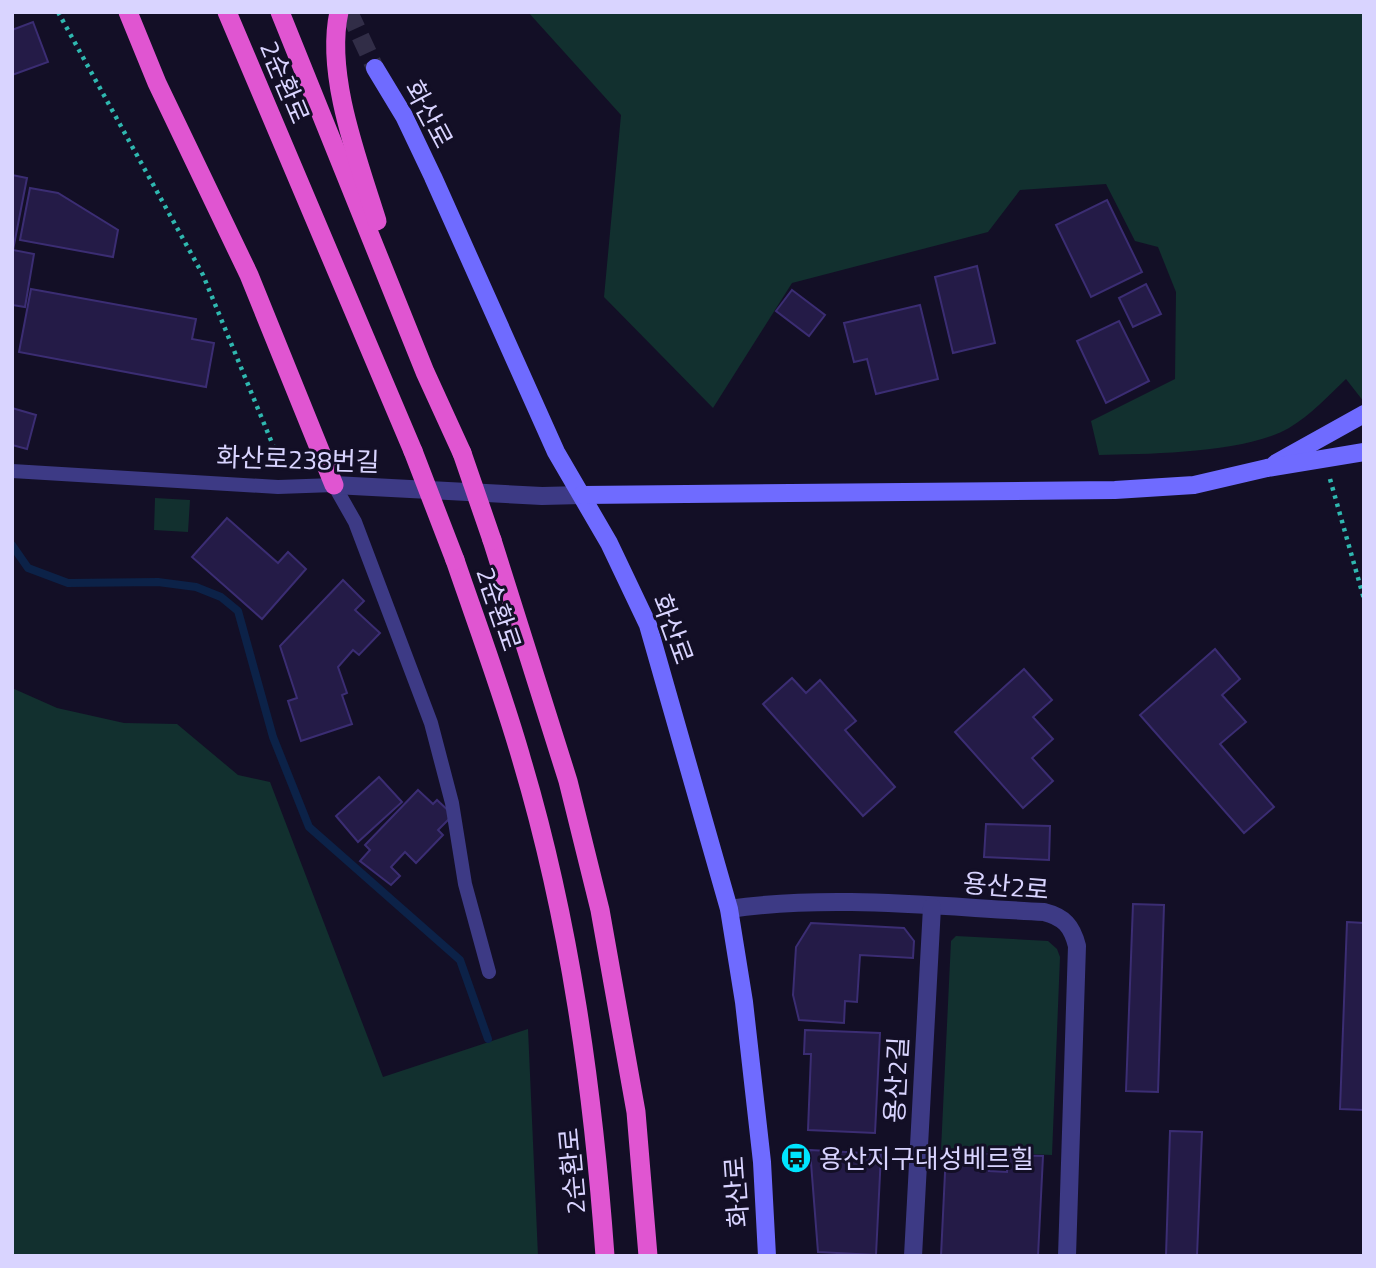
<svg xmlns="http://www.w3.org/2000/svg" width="1376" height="1268" font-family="'Titillium Web','Noto Sans KR',sans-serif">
	<rect width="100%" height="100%" fill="#130f26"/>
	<g fill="#12302f">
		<path d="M528 12H1364V402L1346 379C1328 396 1311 415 1289 428 1246 453 1150 454 1099 455L1091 421 1175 379 1176 292 1158 247 1135 241 1106 184 1020 190 988 232 792 283 713 408 604 297 621 115Z"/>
		<path d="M155 498 190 500 188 532 154 530Z"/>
		<path d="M12 688 57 708 124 723 177 724 238 775 270 782 383 1077 528 1029 538 1256H12Z"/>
		<path d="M956 936 1048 941 1057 949 1060 957 1052 1155 941 1150 951 941Z"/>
	</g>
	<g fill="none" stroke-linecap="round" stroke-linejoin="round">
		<path stroke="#0c2248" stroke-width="8" d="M12 545 28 568 68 583 158 582 196 587 221 597 238 611 273 737 309 827 460 960 488 1039"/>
	</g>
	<g fill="#241b47" stroke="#3b2d73" stroke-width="2">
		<path d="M33 22 48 62 12 75V30Z"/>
		<path d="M12 175 27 178 13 250 34 254 25 307 12 305Z"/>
		<path d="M30 188 58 193 118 230 113 257 20 240Z"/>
		<path d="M1107 200 1142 272 1091 297 1056 225Z"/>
		<path d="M977 266 995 343 953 353 935 277Z"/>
		<path d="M1146 284 1161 314 1133 327 1119 298Z"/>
		<path d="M31 289 196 319 192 339 214 343 206 387 19 352Z"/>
		<path d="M792 290 825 315 809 336 776 311Z"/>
		<path d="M920 305 938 379 876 394 867 359 854 362 844 323Z"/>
		<path d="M1119 321 1149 381 1106 403 1077 341Z"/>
		<path d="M12 408 36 415 27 449 12 445Z"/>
		<path d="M227 518 278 563 288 552 306 569 262 619 192 557Z"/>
		<path d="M343 580 364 601 355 610 380 633 359 655 353 650 338 667 347 693 342 695 352 724 301 741 288 701 297 698 280 646Z"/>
		<path d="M1215 649 1240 679 1222 695 1246 722 1220 744 1274 807 1244 833 1140 715Z"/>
		<path d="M1024 669 1052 700 1033 717 1053 739 1032 758 1053 781 1023 808 955 732Z"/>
		<path d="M792 678 806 693 820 680 856 721 845 730 895 787 863 816 763 704Z"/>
		<path d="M379 777 402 802 358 842 336 816Z"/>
		<path d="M418 790 433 804 437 800 453 815 438 830 443 835 416 863 405 852 391 867 400 876 391 885 360 861 370 850 365 845Z"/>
		<path d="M986 824 1050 826 1049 860 984 857Z"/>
		<path d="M1133 904 1164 905 1158 1092 1126 1091Z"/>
		<path d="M1347 922 1364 923V1110L1340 1109Z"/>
		<path d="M811 923 904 928 914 941 913 958 860 955 857 1002 845 1001 844 1023 799 1020 793 995 796 947Z"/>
		<path d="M805 1030 880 1033 875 1133 808 1130 811 1054H804Z"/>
		<path d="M1170 1131 1202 1132 1197 1256H1166Z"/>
		<path d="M810 1150 881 1154 876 1255 818 1252Z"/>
		<path d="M946 1152 990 1154 989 1171 1007 1172 1008 1155 1043 1156 1038 1256H941Z"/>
	</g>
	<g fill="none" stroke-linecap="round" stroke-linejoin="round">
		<path stroke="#312d47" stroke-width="18" stroke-dasharray="18 9" stroke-linecap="butt" d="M349 12 375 68"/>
		<g stroke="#2fb8b0" stroke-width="4.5" stroke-dasharray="3.5 5" stroke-linecap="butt">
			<path d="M58 12 203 275 279 460V468"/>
			<path d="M1330 479 1364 599"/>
		</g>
		<path stroke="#3d3a85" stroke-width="14" d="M12 471 278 487 334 485 355 522 431 723 452 803 465 884 489 972"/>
		<g stroke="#3d3a85" stroke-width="18">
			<path d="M729 909C832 894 940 907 1044 912 1064 917 1072 926 1077 946L1067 1256"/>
			<path d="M913 1256 932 907"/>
		</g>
		<path stroke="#3d3a85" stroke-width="18" d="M334 485 542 496 582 495"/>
		<g stroke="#6f6bff" stroke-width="18">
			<path d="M375 68 404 116 433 177 556 452 609 543 648 625 729 909 744 1002 762 1162 767 1256"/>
			<path d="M1276 463 1364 414"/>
			<path d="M582 495 1115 490 1194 485 1267 468 1364 452"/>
		</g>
		<g stroke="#e055d1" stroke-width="19">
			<path d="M128 12 157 83 249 275 334 485"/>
			<path d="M227 12 413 451"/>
			<path d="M280 12 425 372 462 453"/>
			<path d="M339 12C325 75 358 160 377 221"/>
			<path d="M492 540 568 781 600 910 636 1112 648 1256"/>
			<path d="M455 560C478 627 503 694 522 761 570 922 593 1089 605 1256"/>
		</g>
		<g stroke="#e055d1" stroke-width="19">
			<path d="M413 451 455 560"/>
			<path d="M462 453 492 540"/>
		</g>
	</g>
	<defs>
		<g id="bus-disc" transform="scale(1.575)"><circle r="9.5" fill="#00e5ff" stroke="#130f26"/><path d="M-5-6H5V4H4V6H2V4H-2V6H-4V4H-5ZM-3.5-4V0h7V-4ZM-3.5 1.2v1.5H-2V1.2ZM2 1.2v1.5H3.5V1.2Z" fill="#111"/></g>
	</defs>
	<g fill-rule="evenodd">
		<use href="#bus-disc" x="796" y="1158"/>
	</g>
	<g text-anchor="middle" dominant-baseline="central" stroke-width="6" stroke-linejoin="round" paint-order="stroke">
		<g font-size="26" fill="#d9d4ff" stroke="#130f26">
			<text transform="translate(285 82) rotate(67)">2순환로</text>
			<text transform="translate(429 114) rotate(62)">화산로</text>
			<text transform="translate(298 459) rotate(2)">화산로238번길</text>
			<text transform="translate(499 609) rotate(71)">2순환로</text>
			<text transform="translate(673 629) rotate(70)">화산로</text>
			<text transform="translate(1006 886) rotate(5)">용산2로</text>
			<text transform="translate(896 1080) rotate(-87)">용산2길</text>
			<text transform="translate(572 1171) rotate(-95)">2순환로</text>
			<text transform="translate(736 1192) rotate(-94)">화산로</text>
		</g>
		<g font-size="26" fill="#d9d4ff" stroke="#130f26" text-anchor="start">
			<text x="819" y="1158">용산지구대성베르힐</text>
		</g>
	</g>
	<rect width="1376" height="1268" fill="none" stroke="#d9d4ff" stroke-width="28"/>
</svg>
